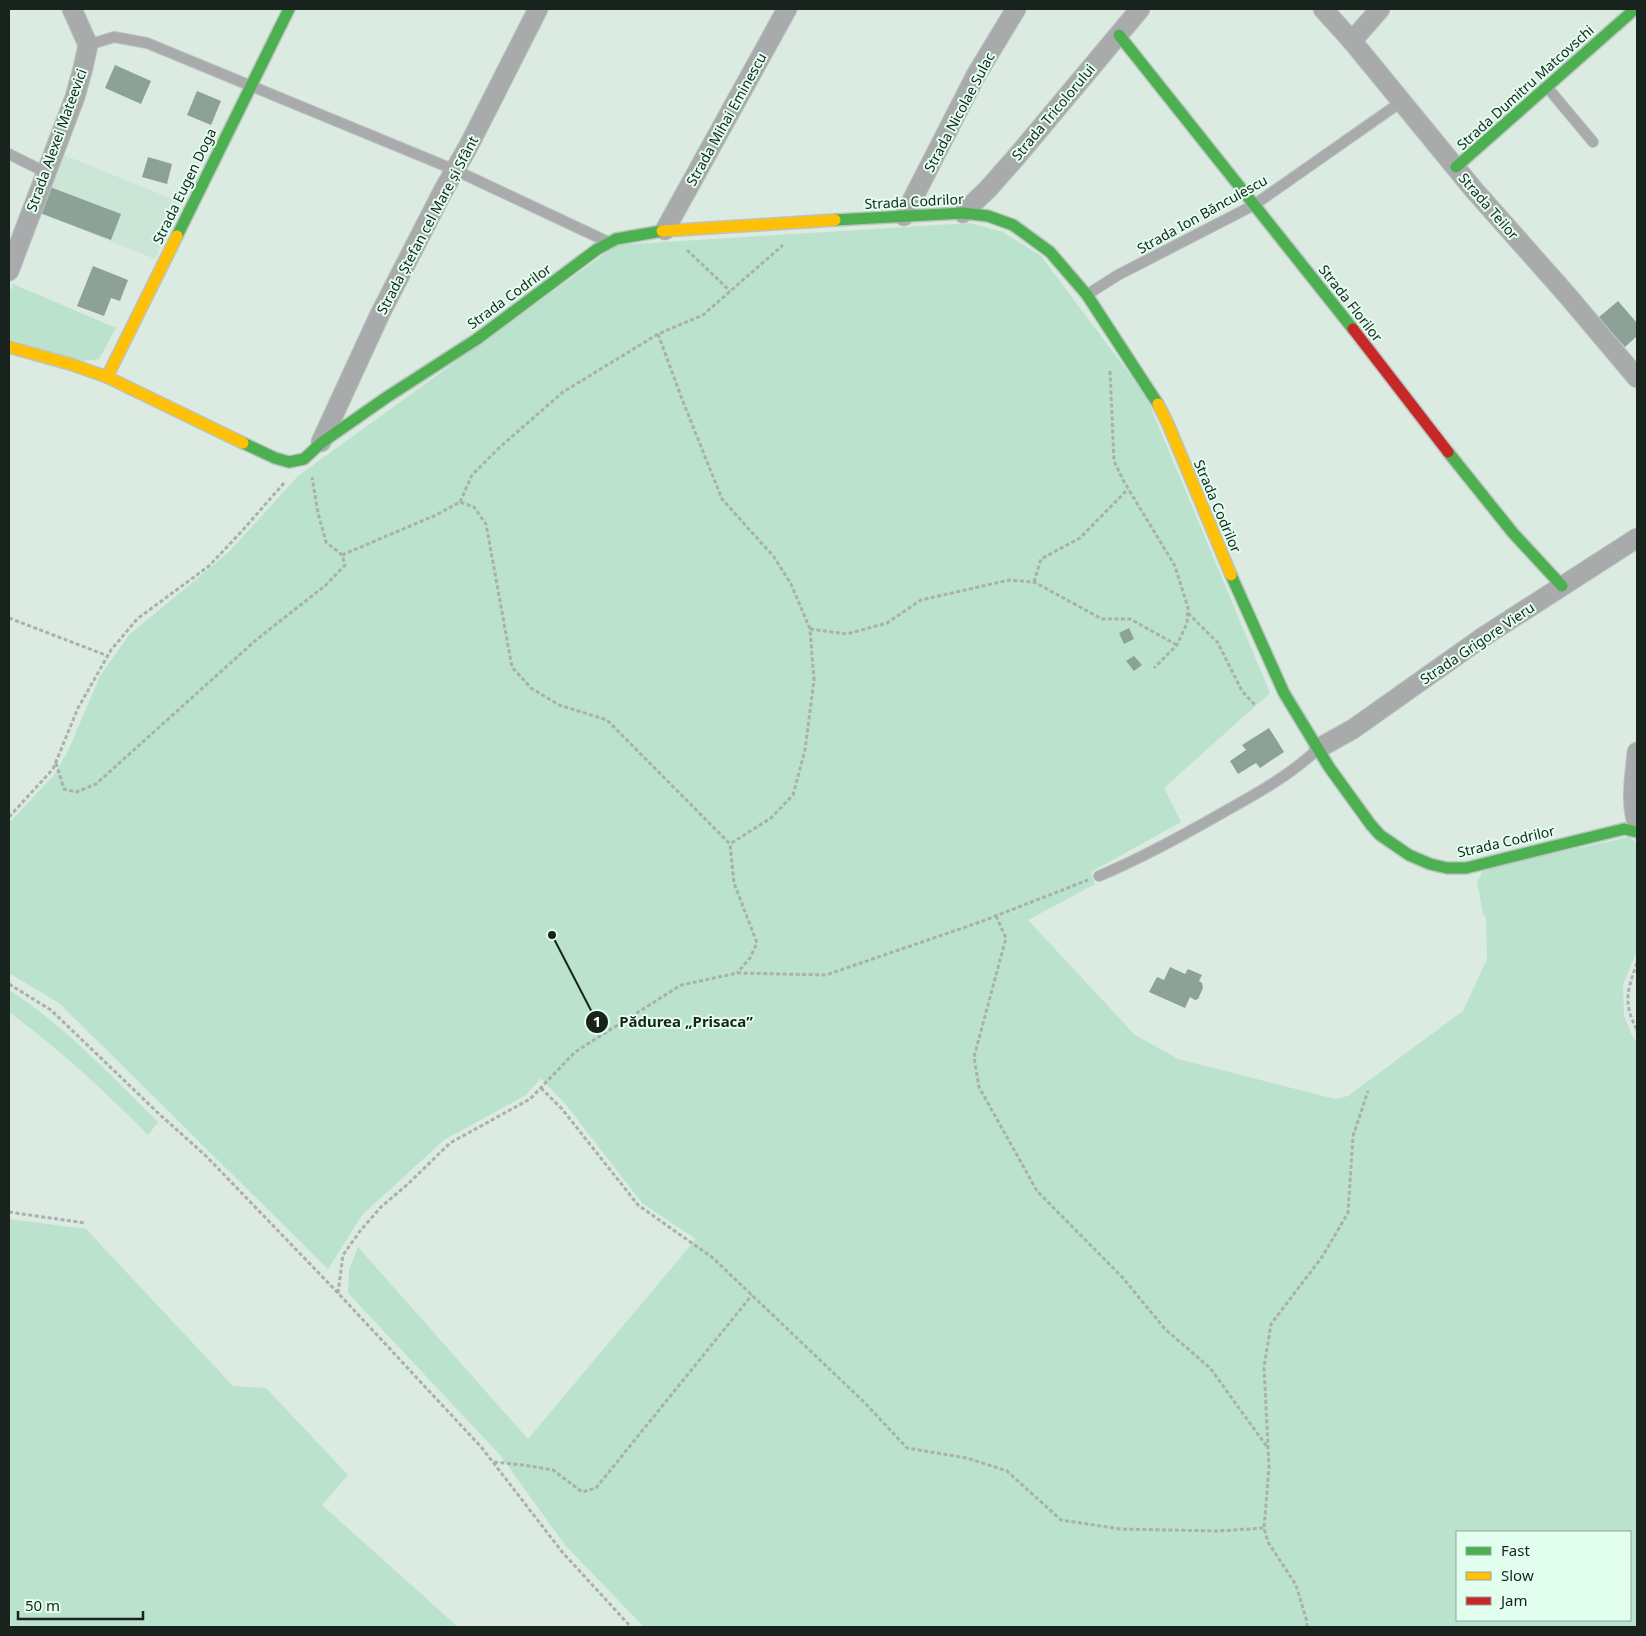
<svg xmlns="http://www.w3.org/2000/svg" width="1646" height="1636" font-family="'Noto Sans',sans-serif">
	<rect width="100%" height="100%" fill="#dbebe2"/>
	<path fill="#cbe5d7" d="M64 155 180 202 155 259 40 213Z"/>
	<g fill="#bae2cd" fill-rule="evenodd">
		<path d="M970 223 1003 232 1041 256 1146 396 1270 693 1164 788 1181 822 1091 872 1095 884 1028 920 1135 1035 1178 1059 1335 1099 1348 1096 1463 1011 1487 959 1486 919 1483 913 1477 882 1484 869 1629 837 1637 843V950L1623 985 1624 1015 1631 1034 1637 1043V1627H644L565 1545 500 1455 348 1293 349 1270 358 1247 528 1439 696 1239 642 1203 567 1106 541 1078 526 1095 444 1140 362 1215 328 1269 59 1003 9 973V823L54 775 68 751 100 676 129 635 229 552 298 476 617 245ZM1457 1532H1630V1620H1457Z"/>
		<path d="M13 284 116 328 99 359 83 361 9 339V294Z"/>
		<path d="M9 990C65 1026 111 1076 158 1122L148 1135C105 1091 59 1049 9 1012Z"/>
		<path d="M9 1219 86 1229 233 1386 266 1388 348 1475 322 1505 458 1627H11L9 1600Z"/>
	</g>
	<g fill="#8ca297">
		<path d="M115 65 151 81 141 104 105 88Z"/>
		<path d="M197 91 221 101 211 125 187 115Z"/>
		<path d="M148 157 172 164 167 184 142 177Z"/>
		<path d="M50 187 121 214 111 240 40 213Z"/>
		<path d="M93 266 128 280 120 301 111 298 104 316 77 306Z"/>
		<path d="M1618 301 1637 323V336L1625 347 1598 318Z"/>
		<path d="M1129 628 1134 639 1124 644 1119 633Z"/>
		<path d="M1134 656 1142 665 1134 671 1126 661Z"/>
		<path d="M1269 728 1284 752 1260 768 1256 763 1238 774 1230 761 1246 750 1242 745Z"/>
		<path d="M1170 967 1185 974 1188 969 1202 975 1199 981 1202 983 1203 988 1198 999 1195 1000 1190 997 1185 1008 1149 992 1157 977 1164 980Z"/>
	</g>
	<g fill="none" stroke-linecap="round" stroke-linejoin="round">
		<g stroke="#bac5bf" stroke-width="12">
			<g id="lane">
				<path d="M88 45 114 37 147 43 455 170 606 241"/>
				<path d="M1547 87 1593 142"/>
				<path d="M9 154 45 172"/>
				<path d="M1088 294 1118 275 1254 205 1401 102"/>
				<path d="M1099 876C1142 858 1182 836 1222 813 1256 794 1289 776 1318 749"/>
			</g>
		</g>
		<g stroke="#bac5bf" stroke-width="21">
			<g id="street">
				<path d="M1323 9 1352 41 1474 190 1567 295 1637 378"/>
				<path d="M1352 41 1380 9"/>
				<path d="M963 213 988 189 1018 155 1140 9"/>
				<path d="M904 216 976 75 1016 9"/>
				<path d="M665 230 787 9"/>
				<path d="M9 271 75 97 83 68 88 45 72 9"/>
				<path d="M321 442 380 314 443 191 468 147 538 9"/>
				<path d="M1319 748 1353 729 1483 637 1637 538"/>
				<path d="M1637 752C1635 775 1630 801 1637 823"/>
			</g>
		</g>
		<g stroke="#bac5bf" stroke-width="14">
			<g id="fast">
				<path d="M1119 35 1353 329"/>
				<path d="M1456 167 1635 9"/>
				<path d="M835 220 963 213 988 216 1013 225 1050 252 1087 295 1158 404"/>
				<path d="M177 236 289 9"/>
				<path d="M243 443 275 458 289 462 304 459 321 443 387 397 477 339 596 250 616 239 662 231"/>
				<path d="M1448 452 1513 533 1562 586"/>
				<path d="M1231 575 1284 693 1329 767 1371 825 1380 835 1409 855 1430 864 1447 868H1466L1624 829 1637 832"/>
			</g>
		</g>
		<g stroke="#bac5bf" stroke-width="14">
			<g id="slow">
				<path d="M662 231 835 220"/>
				<path d="M9 347 70 364 107 377 243 443"/>
				<path d="M107 377 177 236"/>
				<path d="M1158 404 1168 424 1231 575"/>
			</g>
		</g>
		<g stroke="#bac5bf" stroke-width="14">
			<path id="jam" d="M1353 329 1448 452"/>
		</g>
		<g stroke="#aab0ad" stroke-width="3" stroke-dasharray="4 2.5" stroke-linecap="butt">
			<path d="M687 250 730 291"/>
			<path d="M658 334 682 399 722 499 774 557 791 584 810 629 814 680 805 750 793 795 771 818 730 844"/>
			<path d="M1110 371 1114 461 1123 480 1175 566 1188 608 1187 623 1177 645 1154 668"/>
			<path d="M460 502 472 475 500 447 563 392 658 334 703 315 783 245"/>
			<path d="M342 555 436 515 460 502 474 507 486 524 512 667 531 688 559 705 607 720 730 844 734 883 757 943 750 958 737 973"/>
			<path d="M1034 582 1041 559 1080 538 1128 489"/>
			<path d="M1188 613 1218 643 1242 691 1255 705"/>
			<path d="M9 618 108 656"/>
			<path d="M810 629 847 634 887 623 921 600 1009 580 1034 582 1102 619H1130L1177 645"/>
			<path d="M56 763 64 789 76 792 96 784 256 640 326 585 345 565 342 555 326 542 318 513 312 477"/>
			<path d="M9 817 53 769 78 708 111 650 137 619 209 566 242 531 284 483"/>
			<path d="M996 916 1006 938 974 1057 979 1087 1037 1191 1123 1278 1165 1329 1210 1368 1268 1448"/>
			<path d="M1637 963C1627 991 1623 1003 1637 1030"/>
			<path d="M9 984 51 1010 157 1112 206 1156 338 1293 482 1448 563 1553 631 1627"/>
			<path d="M541 1088 562 1109 638 1205 713 1258 865 1403 907 1448 967 1458 1007 1471 1061 1520 1120 1529 1218 1531 1264 1528"/>
			<path d="M9 1212 85 1223"/>
			<path d="M338 1293 343 1255 360 1231 381 1207 408 1184 450 1143 530 1099 575 1052 681 985 737 973 826 975 980 922 1088 880"/>
			<path d="M494 1462 523 1465 553 1470 582 1492 596 1488 752 1295"/>
			<path d="M1307 1627V1622L1296 1585 1268 1542 1264 1528 1269 1467 1264 1367 1271 1324 1322 1257 1348 1213 1353 1136 1368 1091"/>
		</g>
		<use href="#lane" stroke="#a9aaac" stroke-width="10"/>
		<use href="#street" stroke="#a9aaac" stroke-width="19"/>
		<use href="#fast" stroke="#4caf50" stroke-width="11"/>
		<use href="#slow" stroke="#ffc107" stroke-width="11"/>
		<use href="#jam" stroke="#c62828" stroke-width="11"/>
	</g>
	<g text-anchor="middle" dominant-baseline="central" stroke-width="4" stroke-linejoin="round" paint-order="stroke">
		<g font-size="14" fill="#19231e" stroke="#e2feee">
			<text transform="translate(1525 87) rotate(-42)">Strada Dumitru Matcovschi</text>
			<text transform="translate(959 112) rotate(-62)">Strada Nicolae Sulac</text>
			<text transform="translate(1053 112) rotate(-50)">Strada Tricolorului</text>
			<text transform="translate(726 119) rotate(-61)">Strada Mihai Eminescu</text>
			<text transform="translate(56 140) rotate(-70)">Strada Alexei Mateevici</text>
			<text transform="translate(184 186) rotate(-64)">Strada Eugen Doga</text>
			<text transform="translate(914 201) rotate(-3)">Strada Codrilor</text>
			<text transform="translate(1489 206) rotate(49)">Strada Teilor</text>
			<text transform="translate(1202 214) rotate(-29)">Strada Ion Bănculescu</text>
			<text transform="translate(427 225) rotate(-62)">Strada Ștefan cel Mare și Sfânt</text>
			<text transform="translate(509 296) rotate(-36)">Strada Codrilor</text>
			<text transform="translate(1351 303) rotate(52)">Strada Florilor</text>
			<text transform="translate(1218 506) rotate(67)">Strada Codrilor</text>
			<text transform="translate(1477 643) rotate(-34)">Strada Grigore Vieru</text>
			<text transform="translate(1506 841) rotate(-13)">Strada Codrilor</text>
		</g>
	</g>
	<path fill="none" stroke="#19231e" stroke-width="2" d="M552 935L597 1022"/>
	<g fill="#19231e" stroke="#e2feee" stroke-width="2">
		<circle cx="552" cy="935" r="5"/>
		<circle cx="597" cy="1022" r="12"/>
	</g>
	<g font-size="15" text-anchor="middle" font-weight="bold" fill="#fff">
		<text x="597" y="1027">1</text>
	</g>
	<g font-size="15" text-anchor="middle" font-weight="bold" fill="#19231e" stroke="#e2feee" stroke-width="4" stroke-linejoin="round" paint-order="stroke">
		<text x="686" y="1027">Pădurea „Prisaca”</text>
	</g>
	<rect width="1646" height="1636" fill="none" stroke="#19231e" stroke-width="20"/>
	<rect x="1456" y="1531" width="175" height="90" fill="#e2feee" stroke="#92a69b"/>
	<rect x="1466" y="1547" width="25" height="8" fill="#4caf50" stroke="#92a69b"/>
	<text x="1501" y="1556" font-size="15" fill="#19231e">Fast</text>
	<rect x="1466" y="1572" width="25" height="8" fill="#ffc107" stroke="#92a69b"/>
	<text x="1501" y="1581" font-size="15" fill="#19231e">Slow</text>
	<rect x="1466" y="1597" width="25" height="8" fill="#c62828" stroke="#92a69b"/>
	<text x="1501" y="1606" font-size="15" fill="#19231e">Jam</text>
	<path d="M18 1611v8h125v-8" fill="none" stroke="#19231e" stroke-width="2.5"/>
	<text x="25" y="1611" font-size="15" fill="#19231e" stroke="#e2feee" stroke-width="4" paint-order="stroke">50 m</text>
</svg>
